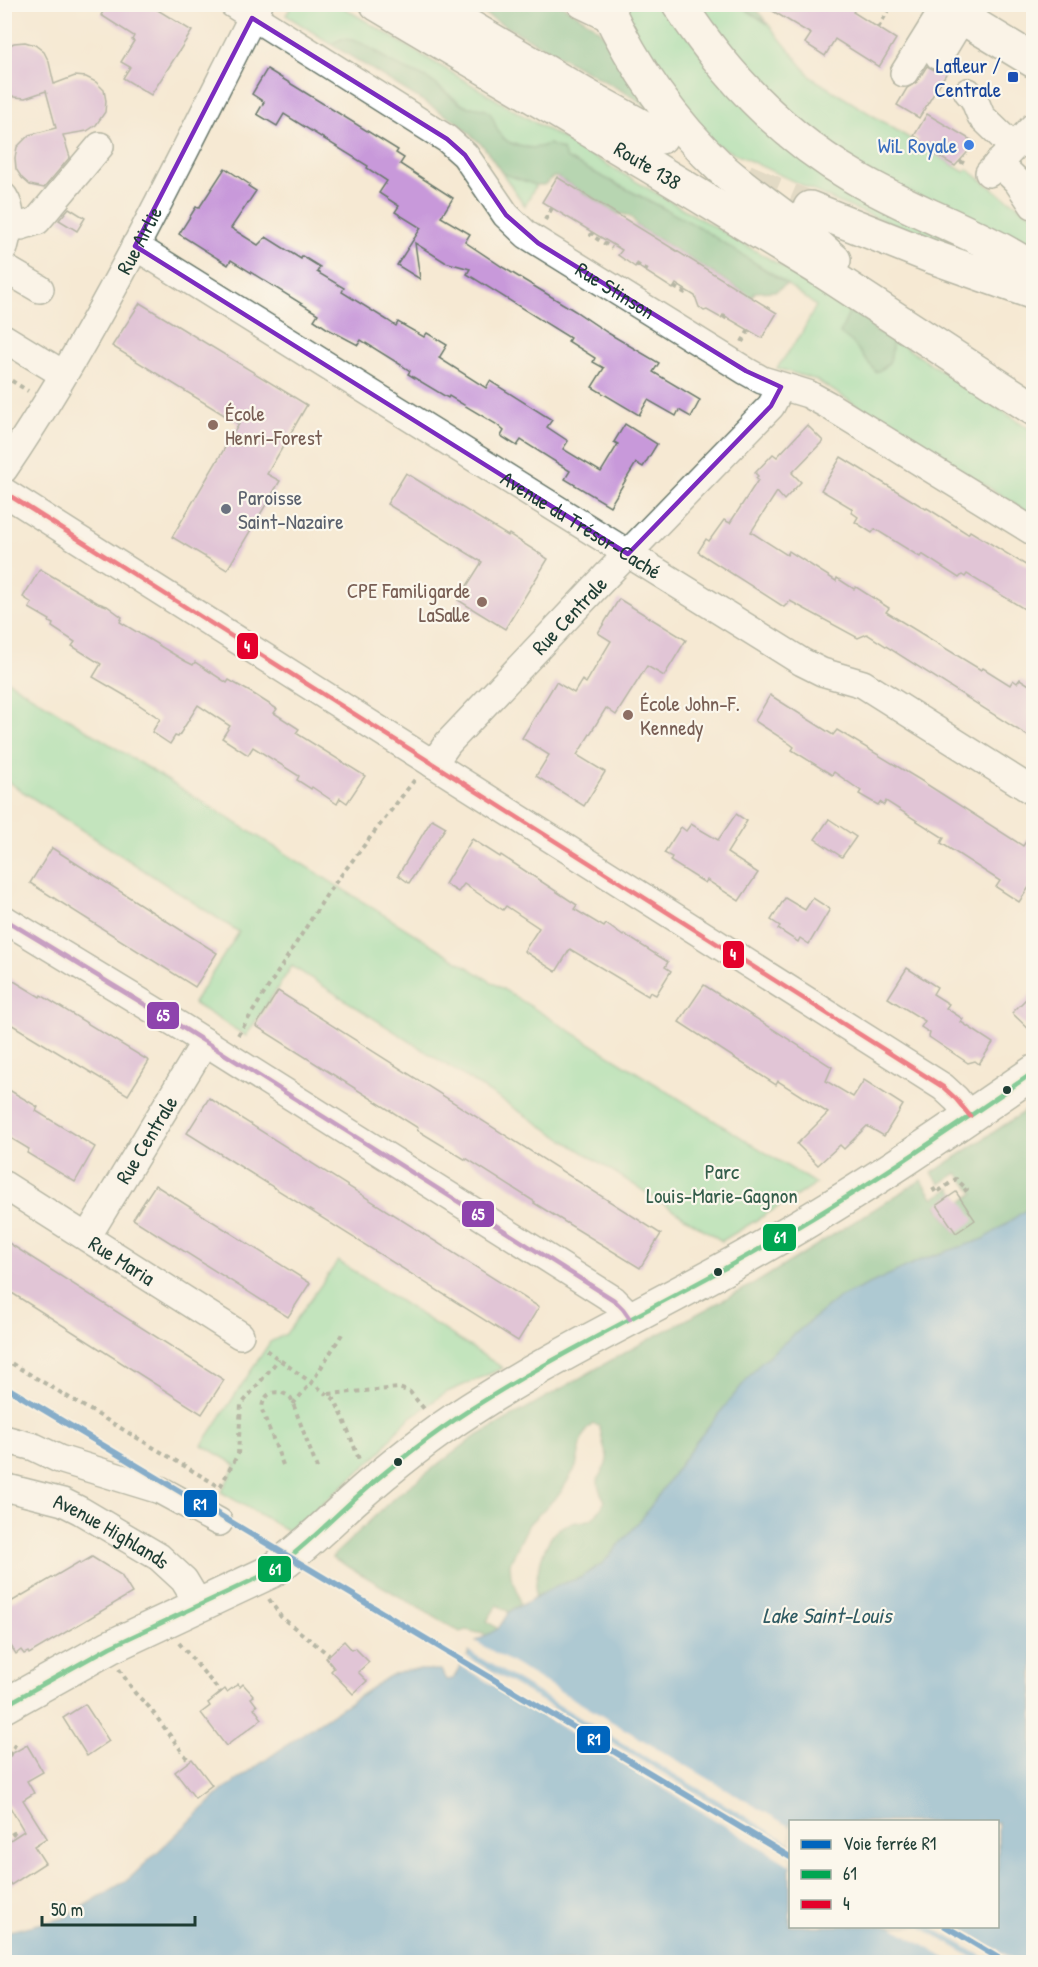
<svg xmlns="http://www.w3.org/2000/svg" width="1038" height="1967" font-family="'Patrick Hand',sans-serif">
	<rect width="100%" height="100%" fill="#fbf7ec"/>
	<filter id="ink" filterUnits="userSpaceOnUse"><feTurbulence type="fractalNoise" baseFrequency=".0167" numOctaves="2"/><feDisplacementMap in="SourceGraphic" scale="12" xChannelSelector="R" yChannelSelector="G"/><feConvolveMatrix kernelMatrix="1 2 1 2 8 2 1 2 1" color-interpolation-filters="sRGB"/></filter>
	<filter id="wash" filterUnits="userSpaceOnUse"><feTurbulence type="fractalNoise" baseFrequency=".008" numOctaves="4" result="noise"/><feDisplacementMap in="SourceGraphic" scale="24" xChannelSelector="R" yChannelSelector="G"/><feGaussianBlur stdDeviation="1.35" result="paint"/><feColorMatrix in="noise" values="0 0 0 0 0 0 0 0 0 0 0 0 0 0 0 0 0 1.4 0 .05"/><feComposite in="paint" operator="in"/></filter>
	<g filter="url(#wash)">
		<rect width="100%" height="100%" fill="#f6e9d3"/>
		<g fill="#85dda2" stroke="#528d6b" stroke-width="1.5">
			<path d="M292 5H339L522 115 811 283V285L851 309 840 333 852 342 876 372C895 363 890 357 893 339L1033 431V515L816 380 777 368 801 334 816 306 772 273 660 206 566 158 541 148H532L508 142 499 134 492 117 486 110 465 106 428 79 387 61 380 53 342 39 331 44 286 15Z"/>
			<path d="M616 5H668L701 54 984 257 960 251 842 204 712 143 703 134Z"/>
			<path d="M694 5H739L768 24 812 78 964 172 967 169 1001 195 1033 215V249L864 171 764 95Z"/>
			<path d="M502 173 536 185 525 206Z"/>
			<path d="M4 679H5L816 1184 722 1241 292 966 246 1036 193 1003 239 932 5 780Z"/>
			<path d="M338 1261 503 1368 445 1393 410 1418 395 1432 381 1452 290 1532 221 1492 236 1465 202 1445 270 1342 286 1334Z"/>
		</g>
		<g fill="#6cbc88" stroke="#467c5e" stroke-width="1.5">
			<path d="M468 5H562L592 24 606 37 659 117 633 97Z"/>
			<path d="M739 5H753L768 24Z"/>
			<path d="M342 39C364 40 370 49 387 60 396 67 417 72 429 80 441 87 450 98 462 105 470 109 482 106 489 112 494 117 495 127 499 133 509 148 533 151 549 144L563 150 566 158 699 227 787 284 776 291 755 292 741 314 734 310 744 292 637 226C634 218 627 214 619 214L557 177H553L544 185H536L502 173 484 147 457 122 331 44Z"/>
			<path d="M851 309 874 326V330L893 339C890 357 895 363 876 372L852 342 840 333Z"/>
			<path d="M1033 1106V1205L984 1239 921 1260 837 1299 761 1362 696 1442 641 1520 603 1563 580 1578 558 1585 535 1597C535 1578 543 1539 560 1528 582 1514 589 1532 605 1501 602 1496 598 1488 598 1482 598 1472 608 1470 607 1455 602 1447 603 1436 599 1426L593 1424 587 1429 582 1440 576 1467 561 1492 529 1524 510 1563 511 1577 517 1589 520 1604 509 1612 497 1605 487 1621 498 1629 487 1635 466 1630 460 1632 332 1557 395 1497 472 1439 624 1353 759 1281 921 1180 934 1198 951 1188 954 1193 937 1206 956 1233 962 1202 974 1193 957 1173 940 1184 932 1173Z"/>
		</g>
		<path fill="#58a2d0" stroke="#3c7082" stroke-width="1.5" fill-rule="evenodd" d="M1033 1205V1962H5V1932L64 1918 129 1879 223 1790 308 1730 388 1677 408 1670H441L446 1680 453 1679 476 1641 498 1629 509 1612 558 1585 580 1578 603 1563 641 1520 696 1442 761 1362 837 1299 921 1260 984 1239ZM790 1822H998V1926H790Z"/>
		<g fill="#f6e9d3">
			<path d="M473 1640 790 1827V1843L467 1650Z"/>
			<path d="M464 1655 790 1849V1865L458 1664Z"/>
			<path d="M893 1927H920L980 1962H952Z"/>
			<path d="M932 1927H958L1018 1962H992Z"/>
		</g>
		<g id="blocks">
			<g fill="#c899da">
				<path d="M108 4H148L192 31 151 95 123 78 130 67 121 62 134 41 132 40 134 36 101 15Z"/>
				<path d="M761 4H858L853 12 896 39 879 67 835 39 825 56 805 43 811 34Z"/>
				<path d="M25 42 35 45 44 52 49 62 54 84 75 76 86 77 96 82 104 90 106 101 105 112 96 125 87 131 63 135 70 157 44 188 30 185 22 178 16 169 15 158 17 147 29 135 56 128 46 91 25 98 15 97 4 92V48L14 43Z"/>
				<path d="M927 66 938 72 949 69 919 118 897 105 907 88 917 82Z"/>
				<path d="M267 69 398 150 396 153 404 158 400 164 453 198 441 217 470 234 465 242 504 268 575 311 608 333 659 363 653 372 700 400 691 417 679 410 676 416 648 400 639 415 592 387 604 368 593 362 595 358 568 341 570 338 467 274 470 269 445 262 415 243 420 279 397 265 421 228 395 212 399 206 379 193 387 181 367 168 368 166 284 114 277 126 257 114 264 102 252 94Z"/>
				<path d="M927 114 976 143 955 166 916 143 919 139 914 136Z"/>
				<path d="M225 168 249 184 248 186 256 191 231 228 258 245 266 237 301 259 302 256 320 267 317 272 344 288 342 292 387 320 396 326 398 322 424 337 427 333 447 345 439 358 486 388 490 381 552 420 547 427 568 441 563 449 601 472 618 444 614 442 625 424 657 444 643 467 636 463 610 506 565 479 570 471 521 440 517 446 501 436 504 431 496 424 449 396 448 398 408 374 410 371 401 365 361 340 358 345 328 329 314 320 318 314 231 260 228 265 179 234 196 207 199 208Z"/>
				<path d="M557 177 777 313 762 338 723 315 721 318 707 310 704 311 699 307 695 296 676 284 673 289 636 265 635 267 618 255 622 250 542 202Z"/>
				<path d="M69 208 85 218 77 231 59 220Z"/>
				<path d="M140 303 307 405 267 474 280 481 227 570 172 537 239 424 112 346Z"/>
				<path d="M807 425 823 441 792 473 801 482 784 500 777 492 751 532 787 555 789 551 836 581 837 578 854 589 856 587 889 608 886 612 981 670 983 668 1010 685 1013 680 1017 683 1020 679 1034 688V740L867 634 858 638 790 601 784 607 698 552 706 539 709 541 724 520 730 523 758 480 756 478 758 476 755 473 773 454 777 457Z"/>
				<path d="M841 457 926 509 927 508 968 534 970 531 1034 570V615L967 574 965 577 962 575 959 578 922 554 920 557 875 529 872 533 855 522 858 517 851 512 853 509 821 490Z"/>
				<path d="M406 473 508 536 509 534 548 559 505 629 458 600 482 562 387 504Z"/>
				<path d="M40 569 98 603 107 606 122 617 120 622 185 661 193 665 195 662 227 683 229 680 252 693 277 709 274 713 299 729 296 733 365 776 347 803 340 798 337 804 312 787 311 789 297 780 299 776 253 747 248 755 222 738 230 726 198 705 178 737 175 736 170 744 152 732 160 719 129 698 93 677 101 664 72 646 75 642 52 627 53 624 49 622 50 620 29 608 32 603 23 597Z"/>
				<path d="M619 599 686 640 664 676 647 666 616 715 606 708 577 755 605 772 584 806 536 776 549 755 522 738 556 682 574 693 582 680 586 683 611 641 598 633Z"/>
				<path d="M770 695 833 735 837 730 920 780 1023 846 1034 829V880L1019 902 996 887 1000 881 941 843 944 838 886 801 884 805 880 802 878 805 859 794 861 791 834 772 832 775 792 750 794 747 786 741 755 721Z"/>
				<path d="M736 814 747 821 727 853 758 873 739 901 707 880 705 883 670 861 672 857 664 853 681 827 686 831 691 824 718 840Z"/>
				<path d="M432 819 446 827 409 883 398 875Z"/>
				<path d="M829 819 856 837 842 857 815 839Z"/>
				<path d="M472 839 500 857 501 855 577 905 574 909 604 927 606 924 623 936 624 934 668 962 665 967 671 971 656 995 650 992 648 996 570 949 556 972 524 951 539 928 506 906 503 910 464 884 458 892 445 884Z"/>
				<path d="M52 848 217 953 195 987 30 883Z"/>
				<path d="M785 898 805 910 813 898 830 909 809 944 800 938 798 942 778 929 780 926 771 920Z"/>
				<path d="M907 968 937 987 933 994 949 1004 946 1008 963 1019 961 1022 993 1043 979 1064 975 1061 968 1063 929 1037 930 1033 921 1027 925 1021 888 998Z"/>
				<path d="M4 975 40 997 41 995 149 1061 128 1095 4 1020Z"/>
				<path d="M704 985 832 1067 826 1081 853 1097 864 1080 903 1105 884 1136 867 1126 844 1149 840 1145 818 1165 797 1144 828 1113 778 1081 776 1085 679 1022Z"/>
				<path d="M278 991 661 1234 640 1268 534 1203 535 1202 466 1158V1160L417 1130 418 1128 256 1026Z"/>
				<path d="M1034 991V1034L1012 1013Z"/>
				<path d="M4 1087 38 1107 36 1111 95 1147 75 1182 27 1153 29 1149 4 1134Z"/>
				<path d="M209 1098 539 1307 518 1341 187 1133Z"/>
				<path d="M155 1185 310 1283 288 1317 133 1219Z"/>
				<path d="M956 1192 975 1220 956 1233 937 1205Z"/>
				<path d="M4 1240 224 1380 202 1414 4 1288Z"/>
				<path d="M92 1557 121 1575 132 1593 29 1654 28 1652 24 1654 21 1650 16 1654 4 1635V1606L79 1562 80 1564Z"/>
				<path d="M344 1641 352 1650 355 1648 369 1662 358 1672 367 1681 353 1694 331 1671 334 1668 326 1658Z"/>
				<path d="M238 1684 240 1687 243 1684 254 1696 251 1698 257 1706 254 1708 262 1719 226 1746 201 1713 210 1706 208 1703 225 1689 227 1692Z"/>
				<path d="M85 1704 109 1741 87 1756 63 1718Z"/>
				<path d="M27 1745 43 1772 27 1781 34 1793 23 1800 47 1838 34 1846 45 1863 11 1885 4 1875V1844L24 1831 4 1797V1758Z"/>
				<path d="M192 1759 212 1785 195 1798 175 1772Z"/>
			</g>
		</g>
	</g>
	<g filter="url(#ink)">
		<use href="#blocks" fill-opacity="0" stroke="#6a796c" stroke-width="1.5"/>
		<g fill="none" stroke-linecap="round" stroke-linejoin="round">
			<path stroke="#cbc7b3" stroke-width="33" stroke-dasharray="33 16" stroke-linecap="butt" d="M745 180 810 208"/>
			<g stroke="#6a796c" stroke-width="30">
				<g id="minor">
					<path id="s1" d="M233 4 447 139 465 155 506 215 527 235 746 371 762 380 808 394 828 405 1034 532"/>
					<path d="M581 4 612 19"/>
					<path d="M939 56 962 18"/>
					<path d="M904 73 945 7"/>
					<path d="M968 92 974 99 981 116 1013 147"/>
					<path d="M998 163 1017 181 1033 205"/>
					<path d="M989 173 1034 126"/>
					<path d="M4 197C15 214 8 230 4 248"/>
					<path d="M4 223 21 226 37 221 100 146"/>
					<path id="s2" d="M135 246 802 662 822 672 863 684 1034 792"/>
					<path d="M4 268 40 289"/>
					<path d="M4 338 63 374"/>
					<path id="s3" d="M4 469C103 323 179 161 259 4"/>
					<path d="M4 492 943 1087 956 1099 970 1116"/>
					<path id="s4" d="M433 764 448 743 607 575 771 406 781 387"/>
					<path d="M4 919 180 1026 614 1300 623 1309 630 1319"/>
					<path id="s5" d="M4 1185 240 1335"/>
					<path id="s6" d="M87 1237 205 1042"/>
					<path d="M4 1439 34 1447 59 1459 160 1490 219 1522"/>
					<path id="s7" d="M4 1487 63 1502 81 1511 159 1557 184 1580 199 1605"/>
				</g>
			</g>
			<g stroke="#6a796c" stroke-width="36">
				<g id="major">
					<path d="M940 4 1034 61"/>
					<path d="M4 1706 110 1647 272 1571C301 1550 326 1525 352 1501 389 1468 429 1436 471 1409 566 1348 670 1301 768 1244 860 1192 947 1132 1034 1072"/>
				</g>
			</g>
			<g stroke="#6a796c" stroke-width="36">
				<g id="highway">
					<path id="s8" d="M377 4 650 166 818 268 1034 409"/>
					<path d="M431 4 585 95 661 137"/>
					<path d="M605 4C633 65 672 122 721 168 742 187 766 203 789 221 804 233 819 247 834 260"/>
					<path d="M679 4C724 74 782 135 854 177 897 203 945 221 990 244 1005 251 1019 260 1034 269"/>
					<path d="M810 208 930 256 1034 293"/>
				</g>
			</g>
			<g stroke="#6a796c" stroke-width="4" stroke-dasharray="4.5 4.5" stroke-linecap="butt">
				<path d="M878 28 892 4"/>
				<path d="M960 161 967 165"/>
				<path d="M545 220 552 208"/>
				<path d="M593 232 591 235 612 248"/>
				<path d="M636 264 648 271"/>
				<path d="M674 287 689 295"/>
				<path d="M723 316 729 320"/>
				<path d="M742 342 749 330"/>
				<path d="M4 376 28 391"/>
				<path d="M238 1035 329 891 416 778"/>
				<path d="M933 1188 936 1193 956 1179 967 1189 964 1191"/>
				<path d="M266 1350 334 1399 343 1417 360 1462"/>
				<path d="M4 1359 220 1487 238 1454 241 1405 279 1359"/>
				<path d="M329 1394 399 1388 410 1392 425 1410"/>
				<path d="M293 1404 312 1382 342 1334"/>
				<path d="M283 1465 262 1410C262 1392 278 1387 291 1398L318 1471"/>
				<path d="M269 1599 281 1617 329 1655"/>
				<path d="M179 1643 221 1693"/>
				<path d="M119 1669 135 1693 149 1707 189 1761"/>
				<path d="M9 1756 17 1741"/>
				<path d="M4 1836 6 1838 14 1833 16 1836"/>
			</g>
			<use href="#minor" stroke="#fff" stroke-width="27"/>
			<use href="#major" stroke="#fff" stroke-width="33"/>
			<use href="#highway" stroke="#fff" stroke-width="33"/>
			<g stroke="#fbf7ec" stroke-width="9">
				<path id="bus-1" d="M4 1706 110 1647 272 1571C301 1550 326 1525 352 1501 389 1468 429 1436 471 1409 566 1348 670 1301 768 1244 860 1192 947 1132 1034 1072"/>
			</g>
			<g stroke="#fbf7ec" stroke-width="9">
				<path id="bus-2" d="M4 492 943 1087 956 1099 970 1116"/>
			</g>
			<g stroke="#fbf7ec" stroke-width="9">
				<path id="bus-3" d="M4 919 180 1026 614 1300 623 1309 630 1319"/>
			</g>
			<use href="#bus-1" stroke="#00a651" stroke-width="4.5"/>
			<use href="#bus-2" stroke="#e4002b" stroke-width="4.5"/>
			<use href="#bus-3" stroke="#8e44ad" stroke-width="4.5"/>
			<g stroke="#fbf7ec" stroke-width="10">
				<g id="rail-1">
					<path d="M4 1386 790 1857"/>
					<path d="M945 1926 1005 1962"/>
				</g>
			</g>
			<use href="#rail-1" stroke="#0065bd" stroke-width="6"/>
		</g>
	</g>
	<path d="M0 0H1038V1967H0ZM252 18 447 139 465 155 506 215 538 243 746 371 781 387 771 406 628 554 135 246Z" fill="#f6e9d3" fill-opacity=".55" fill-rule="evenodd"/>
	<path fill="none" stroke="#7b2cbf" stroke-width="4.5" stroke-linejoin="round" d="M252 18 447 139 465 155 506 215 538 243 746 371 781 387 771 406 628 554 135 246Z"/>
	<rect fill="#1a4fb4" stroke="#fbf7ec" stroke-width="2" x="1007" y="71" width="12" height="12" rx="3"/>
	<circle fill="#3f7fe0" stroke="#fbf7ec" stroke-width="2" cx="969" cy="145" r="6"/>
	<g fill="#8d6e63" stroke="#fbf7ec" stroke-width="2">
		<circle cx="213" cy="425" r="6"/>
		<circle cx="482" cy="602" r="6"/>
		<circle cx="628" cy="715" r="6"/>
	</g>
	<circle fill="#6b7280" stroke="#fbf7ec" stroke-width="2" cx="226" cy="509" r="6"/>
	<g fill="#1f3d34" stroke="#fbf7ec" stroke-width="2">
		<circle cx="1007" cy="1090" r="5"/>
		<circle cx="718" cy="1272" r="5"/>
		<circle cx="398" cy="1462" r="5"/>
	</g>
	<g text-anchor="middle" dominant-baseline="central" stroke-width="4.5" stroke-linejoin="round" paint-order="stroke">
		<g font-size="21" fill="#164399" stroke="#fbf7ec" text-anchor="end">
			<text x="1001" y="65">Lafleur /<tspan x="1001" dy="24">Centrale</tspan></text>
		</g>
		<g font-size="21" fill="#366cbe" stroke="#fbf7ec" text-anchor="end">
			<text x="957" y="145">WiL Royale</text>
		</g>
		<g font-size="21" fill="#1f3d34" stroke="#fbf7ec">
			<text stroke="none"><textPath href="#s8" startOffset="315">Route 138</textPath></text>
			<text stroke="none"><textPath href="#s3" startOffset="266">Rue Airlie</textPath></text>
			<text stroke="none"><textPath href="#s1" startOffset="483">Rue Stinson</textPath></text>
			<text stroke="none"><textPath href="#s2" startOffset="526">Avenue du Trésor-Caché</textPath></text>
			<text stroke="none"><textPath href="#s4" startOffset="202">Rue Centrale</textPath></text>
			<text stroke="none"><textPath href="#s6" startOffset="114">Rue Centrale</textPath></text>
			<text stroke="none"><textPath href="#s5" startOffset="140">Rue Maria</textPath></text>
			<text stroke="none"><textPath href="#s7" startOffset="117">Avenue Highlands</textPath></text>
		</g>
		<g font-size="21" fill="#785e54" stroke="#fbf7ec" text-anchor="start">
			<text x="225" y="413">École<tspan x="225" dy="24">Henri-Forest</tspan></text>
			<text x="470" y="590" text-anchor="end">CPE Familigarde<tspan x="470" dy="24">LaSalle</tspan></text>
			<text x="640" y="703">École John-F.<tspan x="640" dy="24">Kennedy</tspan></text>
		</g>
		<g font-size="21" fill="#5b616d" stroke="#fbf7ec" text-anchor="start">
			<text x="238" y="497">Paroisse<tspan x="238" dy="24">Saint-Nazaire</tspan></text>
		</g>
		<g font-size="21" fill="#335d4a" stroke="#fbf7ec">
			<text x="722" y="1171">Parc<tspan x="722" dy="24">Louis-Marie-Gagnon</tspan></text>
		</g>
		<g font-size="22" font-style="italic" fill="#305b63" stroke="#fbf7ec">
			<text x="827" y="1615">Lake Saint-Louis</text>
		</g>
	</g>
	<g stroke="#fbf7ec" stroke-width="2">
		<rect x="236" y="632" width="23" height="28" rx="6" fill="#e4002b"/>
		<rect x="722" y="940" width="23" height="29" rx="6" fill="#e4002b"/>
		<rect x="146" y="1001" width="34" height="29" rx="6" fill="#8e44ad"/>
		<rect x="461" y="1200" width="34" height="28" rx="6" fill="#8e44ad"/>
		<rect x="762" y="1223" width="35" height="29" rx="6" fill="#00a651"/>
		<rect x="183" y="1489" width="35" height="29" rx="6" fill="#0065bd"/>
		<rect x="257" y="1555" width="35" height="28" rx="6" fill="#00a651"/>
		<rect x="576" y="1725" width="35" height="29" rx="6" fill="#0065bd"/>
	</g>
	<g font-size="16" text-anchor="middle" font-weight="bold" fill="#fff">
		<text x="247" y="652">4</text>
		<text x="733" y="960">4</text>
		<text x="163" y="1021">65</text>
		<text x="478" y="1220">65</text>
		<text x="780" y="1243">61</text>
		<text x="200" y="1510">R1</text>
		<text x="275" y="1575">61</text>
		<text x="594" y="1745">R1</text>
	</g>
	<rect width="1038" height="1967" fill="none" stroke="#fbf7ec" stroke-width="24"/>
	<rect x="789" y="1820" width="210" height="108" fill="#fbf7ec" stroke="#a3ada2" stroke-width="1.5"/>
	<rect x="801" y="1840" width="30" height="9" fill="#0065bd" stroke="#a3ada2" stroke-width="1.5"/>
	<text x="843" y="1850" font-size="18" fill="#1f3d34">Voie ferrée R1</text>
	<rect x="801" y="1870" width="30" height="9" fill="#00a651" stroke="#a3ada2" stroke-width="1.5"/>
	<text x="843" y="1880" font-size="18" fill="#1f3d34">61</text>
	<rect x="801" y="1900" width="30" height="9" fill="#e4002b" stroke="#a3ada2" stroke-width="1.5"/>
	<text x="843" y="1910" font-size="18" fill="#1f3d34">4</text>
	<path d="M42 1916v9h153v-9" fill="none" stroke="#1f3d34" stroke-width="3"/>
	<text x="51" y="1916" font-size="18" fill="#1f3d34" stroke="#fbf7ec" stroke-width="4.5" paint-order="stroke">50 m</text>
</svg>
